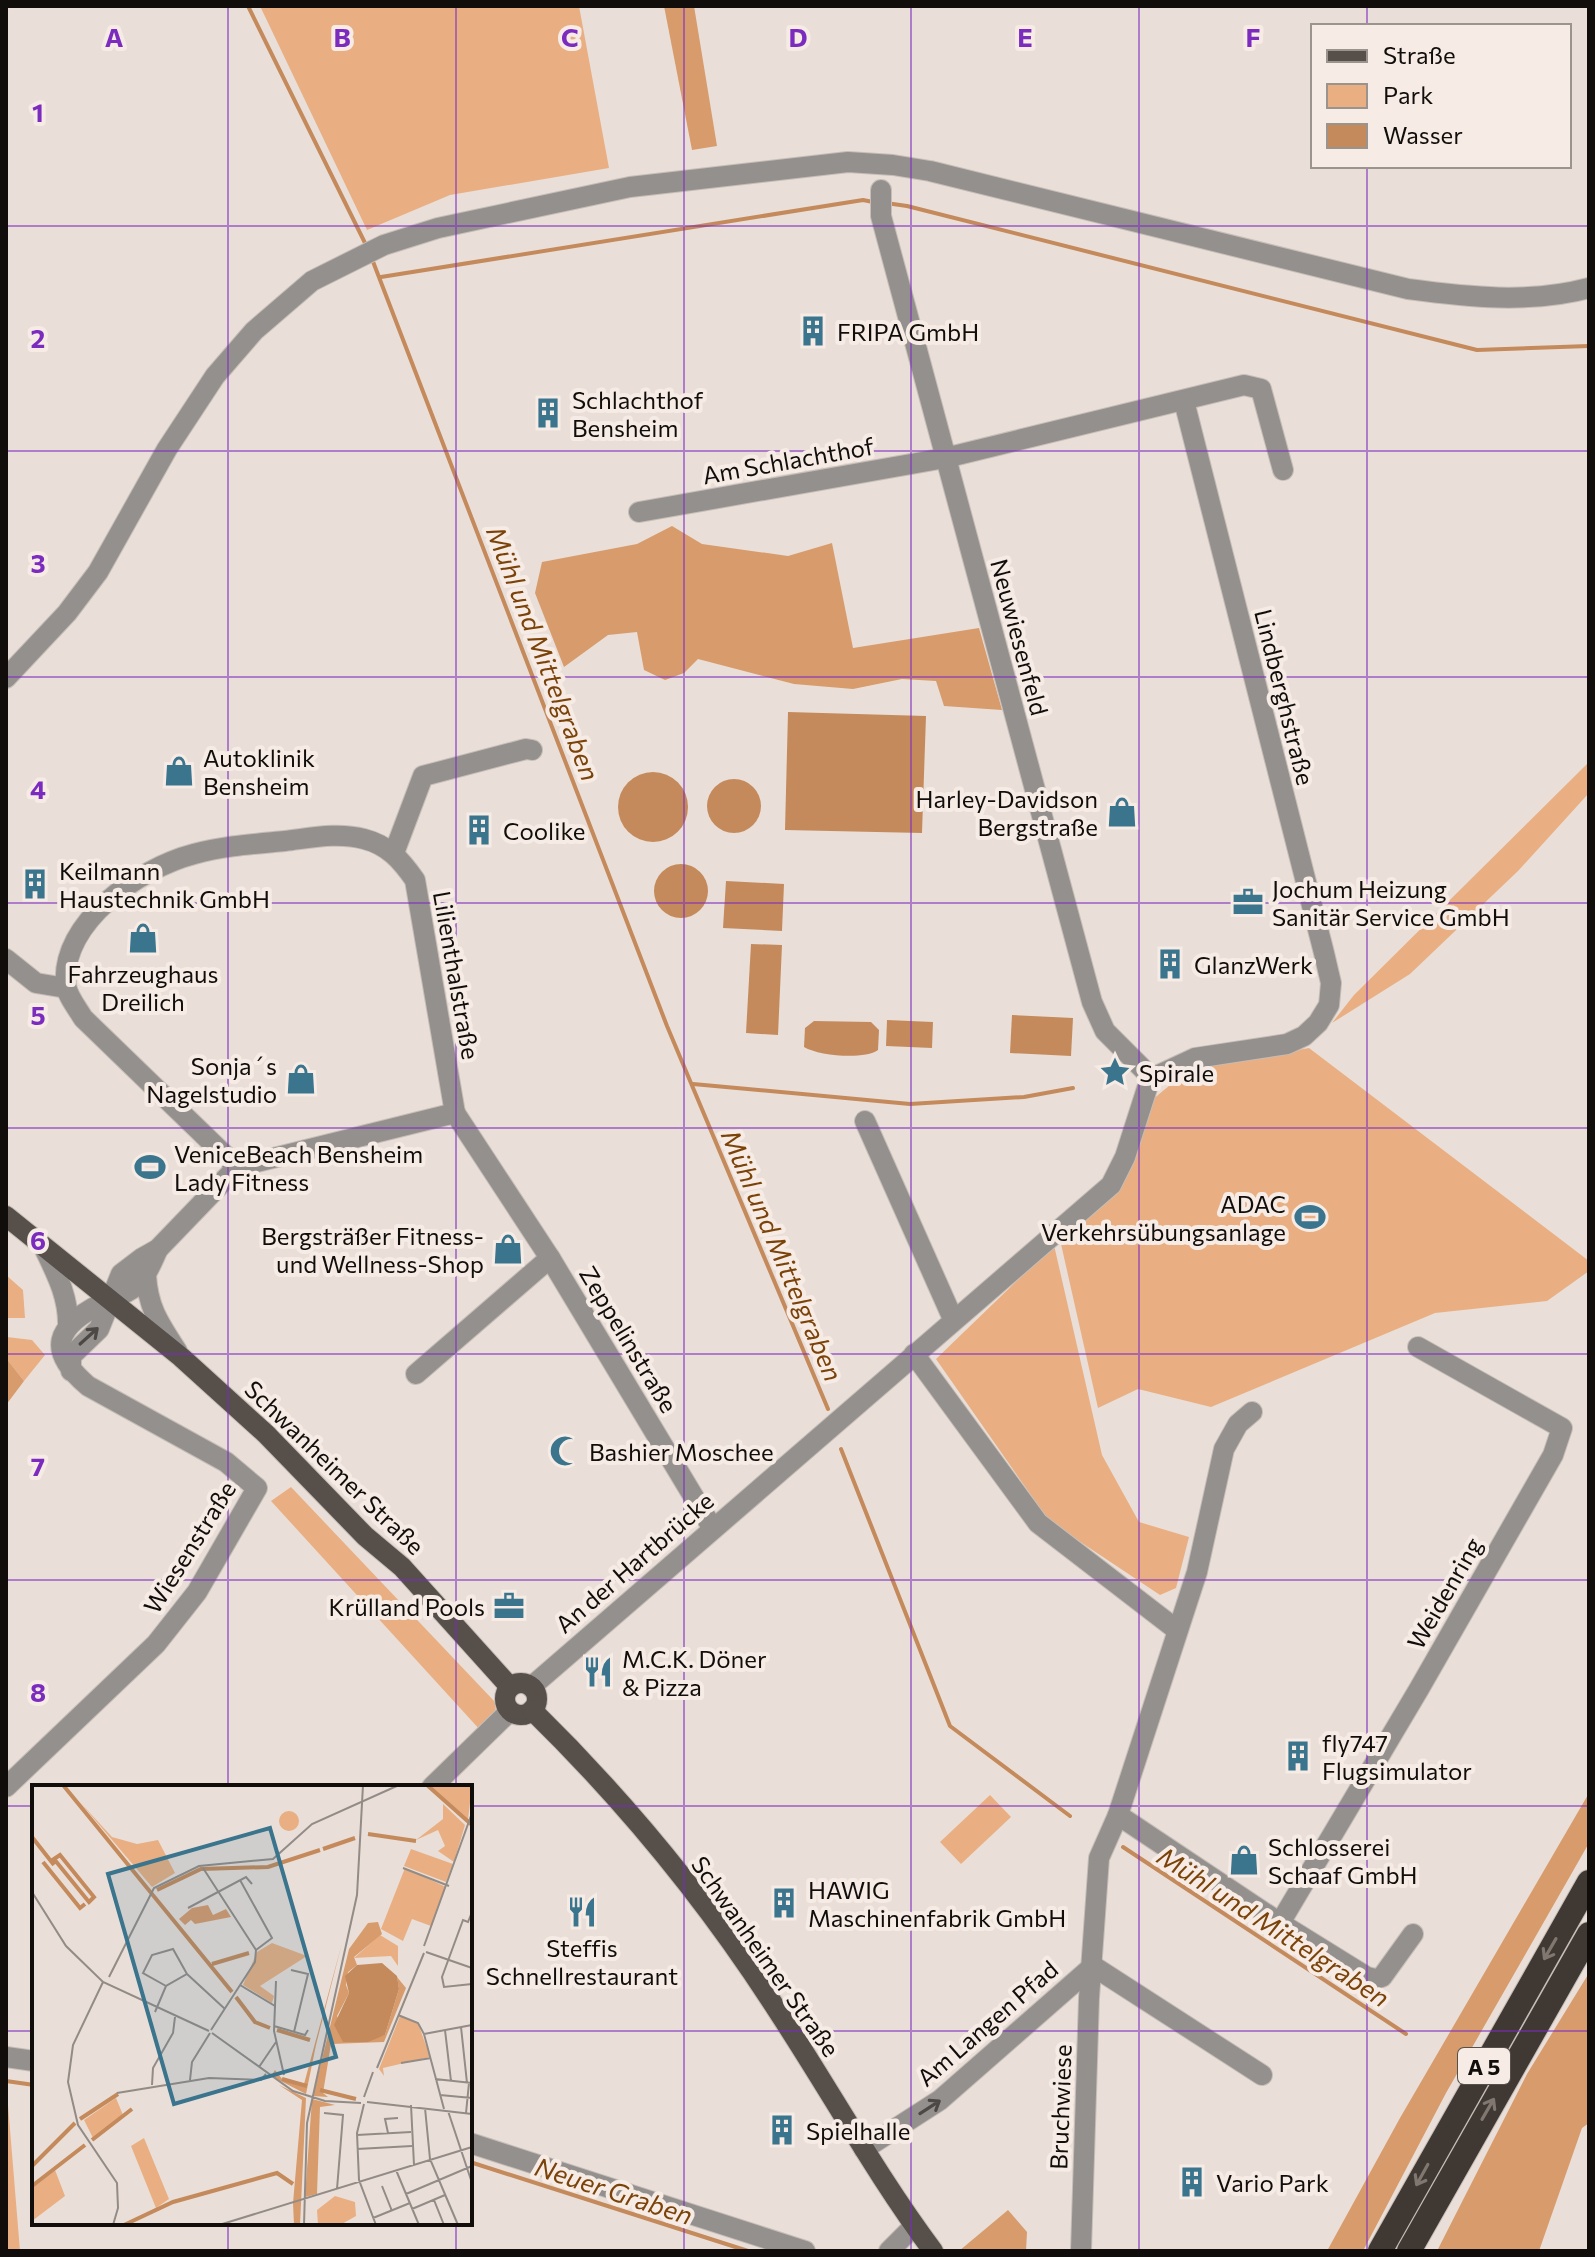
<svg xmlns="http://www.w3.org/2000/svg" width="1595" height="2257" font-family="Commissioner,sans-serif">
	<rect width="100%" height="100%" fill="#e9dfd8"/>
	<g fill="#e9af82">
		<path d="M260 6H579L609 168 450 195 367 230Z"/>
		<path d="M1589 762V793L1518 871 1410 974 1332 1023 1354 995Z"/>
		<path d="M1309 1048 1589 1261V1271L1547 1301 1435 1313 1211 1407 1138 1389 1098 1408 1061 1244 1115 1190 1152 1100 1188 1070Z"/>
		<path d="M1054 1245 1102 1455 1139 1522 1189 1537 1176 1588 1160 1595 1049 1521 936 1359Z"/>
		<path d="M6 1275 23 1290 25 1318H6Z"/>
		<path d="M7 1337 32 1340 45 1355 24 1381 6 1358Z"/>
		<path d="M291 1487 495 1702 496 1713 481 1731 271 1501Z"/>
		<path d="M990 1795 1011 1817 961 1864 940 1842Z"/>
		<path d="M6 2105H8L20 2251H6Z"/>
	</g>
	<g fill="#d89b6c">
		<path d="M664 6H694L717 146 692 150Z"/>
		<path d="M672 526 702 544 788 556 832 543 853 648 979 628 1002 710 944 706 936 681 902 679 853 689 794 684 698 659 684 673 665 680 644 670 637 632 608 635 564 667 535 593 542 562 637 544Z"/>
		<path d="M6 1358 24 1381 6 1405Z"/>
		<path d="M1589 1793V1843L1446 2093 1363 2251H1327L1400 2118Z"/>
		<path d="M1589 1973V2123L1582 2128 1539 2251H1437L1527 2074Z"/>
		<path d="M1008 2210 1027 2232 1026 2251H959Z"/>
	</g>
	<g fill="#c58a5b">
		<path d="M788 712 926 716 922 833 785 830Z"/>
		<circle cx="653" cy="807" r="35"/>
		<circle cx="734" cy="806" r="27"/>
		<circle cx="681" cy="891" r="27"/>
		<path d="M726 881 784 884 782 931 723 928Z"/>
		<path d="M751 944 782 945 778 1035 746 1033Z"/>
		<path d="M1012 1015 1073 1018 1071 1056 1010 1053Z"/>
		<path d="M887 1020 933 1022 932 1048 886 1046Z"/>
		<path d="M814 1021 871 1022 879 1030 878 1050C864 1060 819 1056 804 1047L805 1028Z"/>
	</g>
	<g fill="none" stroke-linecap="round" stroke-linejoin="round">
		<g stroke="#c58a5b" stroke-width="4">
			<path d="M248 6 367 247"/>
			<path d="M886 203 907 206 1477 350 1589 346"/>
			<path d="M372 259 667 1026 828 1409"/>
			<path d="M381 277 863 200 873 202"/>
			<path d="M693 1084 910 1104 1024 1097 1073 1088"/>
			<path d="M841 1449 950 1726 1070 1816"/>
			<path d="M1123 1847 1406 2034"/>
			<path d="M6 2081 34 2085"/>
			<path d="M470 2162 748 2251"/>
		</g>
		<g stroke="#c6bdb7" stroke-width="22">
			<g id="minor">
				<path d="M881 190V216L1092 1002 1105 1031 1146 1072 1150 1079"/>
				<path d="M639 512 945 458 1244 385 1261 389 1283 470"/>
				<path d="M6 678 67 613 98 572 167 449 215 376 254 331 312 281 384 245 438 228 630 187 848 162 893 165 930 171 1408 289C1468 297 1529 304 1589 288"/>
				<path d="M394 853 423 776 526 749 532 750"/>
				<path d="M6 959 36 983 66 988"/>
				<path d="M865 1121 953 1319"/>
				<path d="M237 1167 83 1018C78 1009 67 996 66 985 60 922 140 868 194 854 223 846 254 844 285 841 311 838 338 832 364 839 388 845 401 860 415 880L455 1113"/>
				<path d="M45 1250C57 1275 69 1298 68 1327"/>
				<path d="M146 1275C148 1308 159 1323 177 1351"/>
				<path d="M914 1354 1038 1523 1177 1630"/>
				<path d="M71 1371V1356L99 1329 121 1274 142 1258 158 1249 237 1167 455 1113 550 1258 713 1529"/>
				<path d="M416 1374 550 1258"/>
				<path d="M531 1687 1111 1185 1125 1157 1150 1079 1195 1058 1287 1044 1304 1036 1318 1023 1329 1005 1331 983 1324 953 1184 401"/>
				<path d="M6 1787 156 1644 197 1592 257 1488 226 1462 88 1386C46 1350 55 1327 102 1303 113 1298 127 1294 136 1286 147 1276 152 1262 158 1249"/>
				<path d="M432 1787 510 1711"/>
				<path d="M1118 1815 1280 1923 1367 1977 1375 1979 1382 1977 1413 1934"/>
				<path d="M1280 1923 1419 1689 1553 1455 1562 1428 1418 1347"/>
				<path d="M1093 1966 1262 2075"/>
				<path d="M6 2057 34 2061"/>
				<path d="M470 2143 805 2251"/>
				<path d="M864 2149 940 2100 1093 1966"/>
				<path d="M889 2251 914 2226"/>
				<path d="M1081 2251 1089 1998 1099 1858 1118 1815 1197 1572 1224 1449 1238 1424 1252 1412"/>
			</g>
		</g>
		<g stroke="#c6bdb7" stroke-width="22">
			<g id="major">
				<path d="M6 1216 181 1357 266 1434 365 1536 402 1567 510 1687"/>
				<circle cx="521" cy="1699" r="16"/>
				<path d="M532 1710C626 1802 711 1906 781 2016 832 2094 877 2176 933 2251"/>
			</g>
		</g>
		<g stroke="#c6bdb7" stroke-width="26">
			<g id="highway">
				<path d="M1380 2251 1589 1882"/>
				<path d="M1409 2251 1589 1934"/>
			</g>
		</g>
		<use href="#minor" stroke="#94908d" stroke-width="20"/>
		<use href="#major" stroke="#564f4a" stroke-width="20"/>
		<use href="#highway" stroke="#403833" stroke-width="24"/>
	</g>
	<defs><path id="oneway-shaft" d="M-6 0H5M1.5-3L5.5 0L1.5 3" fill="none" stroke-width="1.6" stroke-linecap="round" stroke-linejoin="round" transform="scale(2)"/></defs>
	<g stroke="#4c4846">
		<use href="#oneway-shaft" transform="translate(89 1336) rotate(-42)"/>
		<use href="#oneway-shaft" transform="translate(930 2107) rotate(-33)"/>
	</g>
	<g stroke="#807771">
		<use href="#oneway-shaft" transform="translate(1550 1949) rotate(120)"/>
		<use href="#oneway-shaft" transform="translate(1488 2109) rotate(-60)"/>
		<use href="#oneway-shaft" transform="translate(1422 2175) rotate(119)"/>
	</g>
	<path fill="none" stroke="#7b2cbf" stroke-width="2" stroke-opacity="0.55" d="M228 6V1787M456 6V1787M684 6V2251M911 6V2251M1139 6V2251M1367 6V26M1367 166V2251M6 226H1589M6 451H1589M6 677H1589M6 903H1589M6 1128H1589M6 1354H1589M6 1580H1589M6 1806H34M470 1806H1589M6 2031H34M470 2031H1589M228 2223V2251M456 2223V2251"/>
	<defs>
		<g id="building-bare" transform="scale(2.4)"><path d="M-4-6H4V6H1V3H-1V6H-4ZM-2.5-4.3h1.7v1.8h-1.7ZM.8-4.3h1.7v1.8H.8ZM-2.5-1h1.7V.8h-1.7ZM.8-1h1.7V.8H.8Z" fill="#3a748d" stroke="#f6ece5" stroke-width="2.5" paint-order="stroke"/></g>
		<g id="shop-bare" transform="scale(2.4)"><path d="M-5-2.5h2.3a2.7 3.5 0 0 1 5.4 0H5L5.5 6h-11ZM-1.5-2.5h3a1.5 2.3 0 0 0-3 0Z" fill="#3a748d" stroke="#f6ece5" stroke-width="2.5" paint-order="stroke"/></g>
		<g id="office-bare" transform="scale(2.4)"><path d="M-6-3h4V-5.5h4V-3h4V5H-6ZM-1-4.5V-3h2v-1.5ZM-6 0V1H6V0Z" fill="#3a748d" stroke="#f6ece5" stroke-width="2.5" paint-order="stroke"/></g>
		<g id="sight-bare" transform="scale(2.4)"><path d="M0-6L1.8-2.2L6-1.7L2.9 1.2L3.7 5.4L0 3.3L-3.7 5.4L-2.9 1.2L-6-1.7L-1.8-2.2Z" fill="#3a748d" stroke="#f6ece5" stroke-width="2.5" paint-order="stroke"/></g>
		<g id="stadium-bare" transform="scale(2.4)"><path d="M0-5a6.5 5 0 1 0 0 10a6.5 5 0 1 0 0-10ZM-3.5-1.8h7v3.6h-7Z" fill="#3a748d" stroke="#f6ece5" stroke-width="2.5" paint-order="stroke"/></g>
		<g id="mosque-bare" transform="scale(2.4)"><path d="M3.5-4.9A6 6 0 1 0 3.5 4.9A5 5 0 1 1 3.5-4.9Z" fill="#3a748d" stroke="#f6ece5" stroke-width="2.5" paint-order="stroke"/></g>
		<g id="restaurant-bare" transform="scale(2.4)"><path d="M-5-6h1v4h1v-4h1v4h1v-4h1v5L-1.5 .5V6h-2V.5L-5-1ZM5-6V6H3V1.5H1.5Q1.5-4 5-6Z" fill="#3a748d" stroke="#f6ece5" stroke-width="2.5" paint-order="stroke"/></g>
	</defs>
	<g fill-rule="evenodd">
		<use href="#building-bare" x="813" y="331"/>
		<use href="#building-bare" x="548" y="413"/>
		<use href="#shop-bare" x="179" y="771"/>
		<use href="#shop-bare" x="1122" y="812"/>
		<use href="#building-bare" x="479" y="830"/>
		<use href="#building-bare" x="35" y="884"/>
		<use href="#office-bare" x="1248" y="902"/>
		<use href="#shop-bare" x="143" y="938"/>
		<use href="#building-bare" x="1170" y="964"/>
		<use href="#sight-bare" x="1115" y="1072"/>
		<use href="#shop-bare" x="301" y="1079"/>
		<use href="#stadium-bare" x="150" y="1167"/>
		<use href="#stadium-bare" x="1310" y="1217"/>
		<use href="#shop-bare" x="508" y="1249"/>
		<use href="#mosque-bare" x="565" y="1451"/>
		<use href="#office-bare" x="509" y="1606"/>
		<use href="#restaurant-bare" x="598" y="1672"/>
		<use href="#building-bare" x="1298" y="1756"/>
		<use href="#shop-bare" x="1244" y="1860"/>
		<use href="#building-bare" x="784" y="1903"/>
		<use href="#restaurant-bare" x="582" y="1912"/>
		<use href="#building-bare" x="782" y="2130"/>
		<use href="#building-bare" x="1192" y="2182"/>
	</g>
	<g text-anchor="middle" dominant-baseline="central" stroke-width="8" stroke-linejoin="round" paint-order="stroke">
		<rect fill="#f6ece5" stroke="#56504c" stroke-width="2" x="1458" y="2048" width="52" height="36" rx="6"/>
		<g font-size="22" font-weight="bold" fill="#110d0b">
			<text x="1484" y="2066">A 5</text>
		</g>
		<g font-size="24" fill="#110d0b" stroke="#f6ece5" text-anchor="start">
			<text x="837" y="331">FRIPA GmbH</text>
			<text x="572" y="399">Schlachthof<tspan x="572" dy="28">Bensheim</tspan></text>
			<text x="203" y="757">Autoklinik<tspan x="203" dy="28">Bensheim</tspan></text>
			<text x="1098" y="798" text-anchor="end">Harley-Davidson<tspan x="1098" dy="28">Bergstraße</tspan></text>
			<text x="503" y="830">Coolike</text>
			<text x="59" y="870">Keilmann<tspan x="59" dy="28">Haustechnik GmbH</tspan></text>
			<text x="1272" y="888">Jochum Heizung<tspan x="1272" dy="28">Sanitär Service GmbH</tspan></text>
			<text x="1194" y="964">GlanzWerk</text>
			<text x="143" y="973" text-anchor="middle">Fahrzeughaus<tspan x="143" dy="28">Dreilich</tspan></text>
			<text x="277" y="1065" text-anchor="end">Sonja´s<tspan x="277" dy="28">Nagelstudio</tspan></text>
			<text x="1139" y="1072">Spirale</text>
			<text x="174" y="1153">VeniceBeach Bensheim<tspan x="174" dy="28">Lady Fitness</tspan></text>
			<text x="1286" y="1203" text-anchor="end">ADAC<tspan x="1286" dy="28">Verkehrsübungsanlage</tspan></text>
			<text x="484" y="1235" text-anchor="end">Bergsträßer Fitness-<tspan x="484" dy="28">und Wellness-Shop</tspan></text>
			<text x="589" y="1451">Bashier Moschee</text>
			<text x="485" y="1606" text-anchor="end">Krülland Pools</text>
			<text x="622" y="1658">M.C.K. Döner<tspan x="622" dy="28">&amp; Pizza</tspan></text>
			<text x="1322" y="1742">fly747<tspan x="1322" dy="28">Flugsimulator</tspan></text>
			<text x="1268" y="1846">Schlosserei<tspan x="1268" dy="28">Schaaf GmbH</tspan></text>
			<text x="808" y="1889">HAWIG<tspan x="808" dy="28">Maschinenfabrik GmbH</tspan></text>
			<text x="582" y="1947" text-anchor="middle">Steffis<tspan x="582" dy="28">Schnellrestaurant</tspan></text>
			<text x="806" y="2130">Spielhalle</text>
			<text x="1216" y="2182">Vario Park</text>
		</g>
		<g font-size="24" fill="#110d0b" stroke="#f6ece5">
			<text transform="translate(788 460) rotate(-10)">Am Schlachthof</text>
			<text transform="translate(1020 637) rotate(75)">Neuwiesenfeld</text>
			<text transform="translate(1285 697) rotate(76)">Lindberghstraße</text>
			<text transform="translate(457 975) rotate(80)">Lilienthalstraße</text>
			<text transform="translate(629 1339) rotate(59)">Zeppelinstraße</text>
			<text transform="translate(335 1467) rotate(44)">Schwanheimer Straße</text>
			<text transform="translate(189 1547) rotate(-58)">Wiesenstraße</text>
			<text transform="translate(634 1562) rotate(-41)">An der Hartbrücke</text>
			<text transform="translate(1444 1593) rotate(-60)">Weidenring</text>
			<text transform="translate(766 1956) rotate(55)">Schwanheimer Straße</text>
			<text transform="translate(987 2023) rotate(-41)">Am Langen Pfad</text>
			<text transform="translate(1060 2107) rotate(-88)">Bruchwiese</text>
		</g>
		<g font-size="26" font-style="italic" fill="#7b4309" stroke="#f6ece5">
			<text transform="translate(544 653) rotate(69)">Mühl und Mittelgraben</text>
			<text transform="translate(783 1255) rotate(67)">Mühl und Mittelgraben</text>
			<text transform="translate(1274 1926) rotate(33)">Mühl und Mittelgraben</text>
			<text transform="translate(614 2190) rotate(18)">Neuer Graben</text>
		</g>
	</g>
	<g transform="translate(32 1785)">
		<rect width="440" height="440" fill="#e9dfd8"/>
		<path d="M396 0H440L436 35 404 9ZM47 16 80 52 105 59 126 55 143 88 120 102ZM411 19 433 40 422 77 406 66 413 61 406 45 384 55 411 34ZM247 36a10 10 0 1 1 20 0a10 10 0 1 1-20 0ZM379 64 421 79 414 97 372 81ZM373 83 414 102 399 141 380 134 371 156 349 144ZM348 150 366 161V181L359 171 322 173ZM240 158 275 171 228 201 242 211 240 218 211 200 225 167ZM368 231 386 238 398 272 351 283 352 291 347 284ZM84 313 91 330 61 353 52 335ZM112 353 137 414 124 423 99 361ZM23 385 33 411 0 436V402ZM303 411 323 417 324 431 308 440H286L285 425Z" fill="#e9af82"/>
		<path d="M176 120 181 130 194 124 199 132 163 139 159 135 153 140 147 134 160 123ZM346 137 350 149 322 172 325 180 316 187 314 200 317 208 305 231 318 257 353 250 367 204 365 192 374 203 352 257 299 259 291 308 296 312 281 311 317 164 336 138ZM310 158 284 260 274 309 239 291 243 285 251 295 272 299ZM247 300 274 313 268 440H262L261 418 270 315ZM280 314 303 320 288 322 285 409 273 412Z" fill="#d89b6c"/>
		<path d="M350 178 365 191 367 204 353 250 336 257H311L302 240 317 208 313 191 325 180Z" fill="#c58a5b"/>
		<path fill="none" stroke="#c58a5b" stroke-width="4" d="M31 0 200 207M395 0 440 40M336 49 384 56M0 52 22 80M291 64 323 53M28 70 62 112 57 117 22 74ZM11 77 48 123 53 119M125 105 169 84 236 82 288 65M180 179 217 168M204 212 223 237 238 243M245 245 278 255M250 294 275 301M288 305 324 314M48 334 86 309M60 355 100 324M0 381 43 338M0 401 53 360M92 440 141 417 245 388 261 399"/>
		<path fill="none" stroke="#938b86" stroke-width="2" d="M171 83 224 165M371 83 417 101M0 107 34 161 71 197 177 246M156 123 214 92 220 99M440 127 436 137 431 135 410 192 412 202 440 199M392 161 440 28M394 167 440 183M259 185 276 189 262 247M77 192 122 103 167 81 241 74 280 39 367 0M244 196 242 246 252 290M71 197 41 260 36 297 46 340 85 398 86 423 81 440M208 200 243 221M134 201 111 188 120 170 141 164 155 189M123 227 134 201 155 189 193 224M366 230 386 238 392 249 412 324M242 241 273 250 276 245M429 242 435 298M179 245 223 177 224 165 240 153 208 95M413 245 419 296M180 248 261 306 293 316 329 318M392 249 440 240M369 278 399 273M227 282 244 257M345 283 392 168M403 294 440 298M158 295 160 277 178 248M120 300 121 283 141 248 143 232M85 308 177 293 229 295 234 289M408 310 440 313M332 312 341 287M335 317 440 329M332 319 325 348 327 395 344 440M379 320 382 380M393 323 398 374 426 440M416 326 440 398M292 328 311 330 305 404M434 328 437 298M356 348 353 334 366 333M325 350 379 347M325 364 380 361M364 385 387 440M350 401 360 426M374 409 440 381M402 415 412 440M380 424 413 410M341 433 378 418M187 440 440 362M272 440 275 338 325 110 331 0"/>
		<path fill="#3a748d" fill-opacity="0.15" stroke="#3a748d" stroke-width="4" d="M238 43 304 272 142 319 76 89Z"/>
		<rect width="440" height="440" fill="none" stroke="#110d0b" stroke-width="4"/>
	</g>
	<g font-size="26" text-anchor="middle" font-weight="bold" fill="#7b2cbf" stroke="#f6ece5" stroke-width="8" stroke-linejoin="round" paint-order="stroke">
		<text x="114" y="47">A</text>
		<text x="342" y="47">B</text>
		<text x="570" y="47">C</text>
		<text x="798" y="47">D</text>
		<text x="1025" y="47">E</text>
		<text x="1253" y="47">F</text>
		<text x="38" y="122">1</text>
		<text x="38" y="348">2</text>
		<text x="38" y="573">3</text>
		<text x="38" y="799">4</text>
		<text x="38" y="1025">5</text>
		<text x="38" y="1250">6</text>
		<text x="38" y="1476">7</text>
		<text x="38" y="1702">8</text>
	</g>
	<rect width="1595" height="2257" fill="none" stroke="#110d0b" stroke-width="16"/>
	<rect x="1311" y="24" width="260" height="144" fill="#f6ece5" stroke="#9a938e" stroke-width="2"/>
	<rect x="1327" y="50" width="40" height="12" fill="#564f4a" stroke="#9a938e" stroke-width="2"/>
	<text x="1383" y="64" font-size="24" fill="#110d0b">Straße</text>
	<rect x="1327" y="84" width="40" height="24" fill="#e9af82" stroke="#9a938e" stroke-width="2"/>
	<text x="1383" y="104" font-size="24" fill="#110d0b">Park</text>
	<rect x="1327" y="124" width="40" height="24" fill="#c58a5b" stroke="#9a938e" stroke-width="2"/>
	<text x="1383" y="144" font-size="24" fill="#110d0b">Wasser</text>
</svg>
